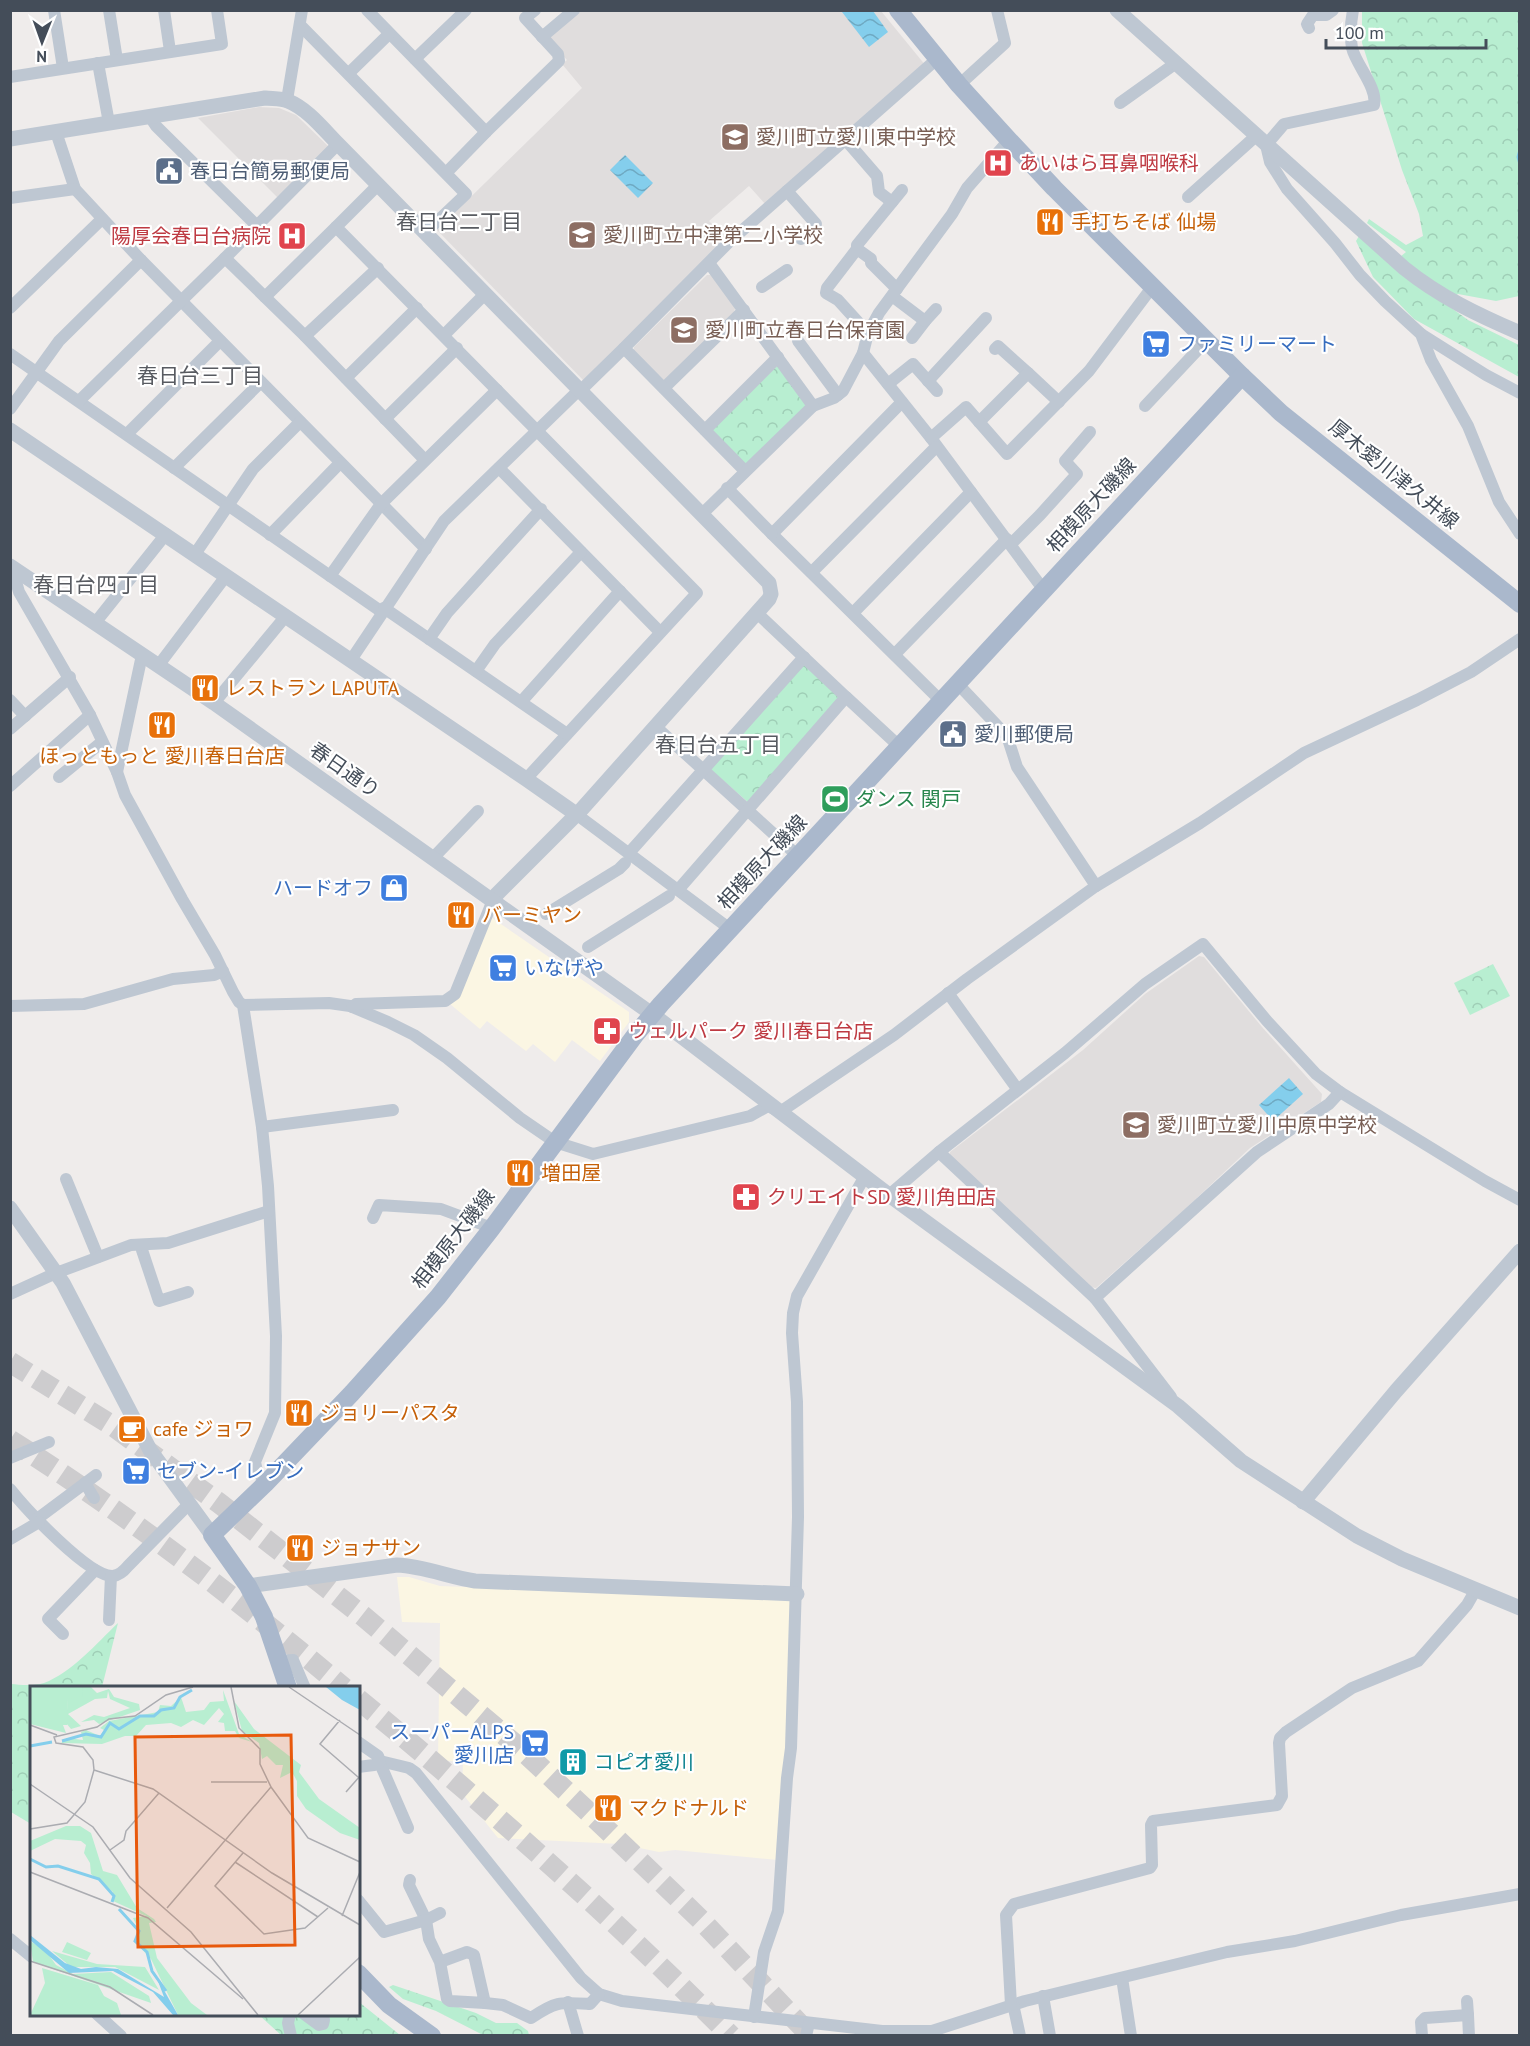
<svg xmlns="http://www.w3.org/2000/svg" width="1530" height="2046" font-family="'PT Sans','Noto Sans JP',sans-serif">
	<defs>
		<pattern id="forest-crowns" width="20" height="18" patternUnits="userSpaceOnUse" patternTransform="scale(1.5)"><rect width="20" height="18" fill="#b8eed1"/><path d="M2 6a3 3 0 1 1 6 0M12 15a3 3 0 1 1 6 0" fill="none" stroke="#9fceb6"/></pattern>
		<pattern id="water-waves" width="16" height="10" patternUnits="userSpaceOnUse" patternTransform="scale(1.5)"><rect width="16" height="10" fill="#84ceec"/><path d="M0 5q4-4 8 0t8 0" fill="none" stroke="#6ea9c2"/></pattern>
	</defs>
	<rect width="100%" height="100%" fill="#efeceb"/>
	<g fill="#fbf6e3">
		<path d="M492 918 629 1012V1022L600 1061 572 1040 555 1062 533 1044 526 1051 487 1021 480 1029 450 1004Z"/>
		<path d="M397 1577H409L440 1586 789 1600 792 1604 786 1748 778 1860 675 1850 659 1852 620 1844 498 1838 462 1793 463 1762 438 1760 440 1623 402 1622Z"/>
	</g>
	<g fill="#e0dddd">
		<path d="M580 11H881L926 66 766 205 749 186 709 221 726 239 584 381 437 230 582 88 562 64 567 60 550 42V34Z"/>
		<path d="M259 107 279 108 296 115 329 147 278 198 198 118Z"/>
		<path d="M707 275H712L735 308 734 313 666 380H661L634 351V347Z"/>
		<path d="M1199 956 1204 957 1262 1027 1322 1094 1321 1102 1250 1148 1184 1210 1096 1288 1090 1287 950 1157V1152L1083 1050 1145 994Z"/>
	</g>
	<g fill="url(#forest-crowns)">
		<path d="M1362 11H1519V296L1496 301 1458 294 1446 304 1468 320 1519 345V377L1414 319 1373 277 1356 241 1359 236 1394 262 1406 252 1367 223 1369 219 1406 245 1423 236 1419 214 1402 170 1362 43Z"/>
		<path d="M778 365 808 406 745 466 711 429Z"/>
		<path d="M804 664 840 698 750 804 709 768Z"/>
		<path d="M1493 964 1510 996 1470 1015 1454 983Z"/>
		<path d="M118 1623 102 1687 32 1688 31 1824 11 1812V1684C21 1685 34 1686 44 1683 71 1673 97 1643 118 1623Z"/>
		<path d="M393 1985 476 2013 496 2023H517L528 2031 529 2035H483L436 2011 403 1999 389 1987Z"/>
		<path d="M359 2002 400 2035H281L259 2015 358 2014Z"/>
	</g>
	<g fill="url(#water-waves)">
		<path d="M844 10 873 11 888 32 869 47 842 12Z"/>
		<path d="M625 155 653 183 638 198 610 170Z"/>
		<path d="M1289 1078 1303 1094 1273 1121 1259 1105Z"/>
	</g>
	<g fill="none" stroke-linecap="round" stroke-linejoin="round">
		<path stroke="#84ceec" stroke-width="3" d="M1520 150 1518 157 1520 164"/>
		<g stroke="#cdccce" stroke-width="21" stroke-dasharray="21 10" stroke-linecap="butt">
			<path d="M10 1362 113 1426 219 1503 363 1616 522 1750 598 1821 702 1921 809 2034"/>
			<path d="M10 1440C128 1515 238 1599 344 1688"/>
			<path d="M358 1699C487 1806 613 1917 731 2036"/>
		</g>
		<g stroke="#bec7d2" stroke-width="12">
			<path d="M54 10 63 68"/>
			<path d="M109 10 117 60"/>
			<path d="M164 10 170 51"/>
			<path d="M367 10 486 132 559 61 558 54 525 18 535 10"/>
			<path d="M1353 10C1351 21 1350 37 1352 48 1356 65 1378 88 1374 105L1284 124 1266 145 1270 162 1287 189 1335 243 1360 275 1385 301 1421 334 1431 360 1468 426 1499 502 1520 534"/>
			<path d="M300 25 466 194 425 233"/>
			<path d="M1309 28 1307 24 1313 15H1326L1333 10"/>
			<path d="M542 37 574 10"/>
			<path d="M415 59 466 10"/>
			<path d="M98 63 109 123"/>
			<path d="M349 73 389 34"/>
			<path d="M10 77 222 44 217 10"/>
			<path d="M959 85 1005 43 997 10"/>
			<path d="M287 100 302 10"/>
			<path d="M1120 103 1176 63"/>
			<path d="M150 117 156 126 257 226"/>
			<path d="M56 132 75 189 141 260 426 549"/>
			<path d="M845 139 877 176 879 192 892 202"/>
			<path d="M447 172 486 132"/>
			<path d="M377 186 336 227 697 593 526 779"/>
			<path d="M787 191 816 224 801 239"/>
			<path d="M1188 197 1256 136"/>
			<path d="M10 198 75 189"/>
			<path d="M857 249 871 259V263L897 289"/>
			<path d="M225 258 338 144"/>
			<path d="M762 287 787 270"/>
			<path d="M892 296 925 321 912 338"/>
			<path d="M265 297 336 227"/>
			<path d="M10 308 102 219"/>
			<path d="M925 321 936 309"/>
			<path d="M868 333 838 300 826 293 827 288 857 249V245L902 190"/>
			<path d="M1421 334 1486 375 1520 393"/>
			<path d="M444 335 485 294"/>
			<path d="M305 336 378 268"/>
			<path d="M798 341 838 395"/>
			<path d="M995 349 998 346 1028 373"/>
			<path d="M863 353 868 333 879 313 952 214 967 188 1009 140"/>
			<path d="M10 354 382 612"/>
			<path d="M346 378 417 308"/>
			<path d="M928 381 986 318"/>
			<path d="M888 384 913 364 937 391"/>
			<path d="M664 388 744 310"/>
			<path d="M580 391 624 348"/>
			<path d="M79 401 225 258 305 336 425 460"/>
			<path d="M902 402 772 534 941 701"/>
			<path d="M813 406 834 398 843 391 863 353 931 438 1043 589"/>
			<path d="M1145 406 1207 340"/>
			<path d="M10 409 59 341 141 260"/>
			<path d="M385 419 457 348"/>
			<path d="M979 422 1028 373 1059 402"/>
			<path d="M705 430 778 357"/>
			<path d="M127 434 220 341"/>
			<path d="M931 438 966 407 1007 454 1089 371 1153 286"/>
			<path d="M174 468 261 382"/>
			<path d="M499 468 660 632"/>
			<path d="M745 471 624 348 729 242 938 58"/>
			<path d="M727 488 772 534"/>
			<path d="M702 514 813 406 709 263"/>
			<path d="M270 535 340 463"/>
			<path d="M1011 544 1040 515 1077 474 1065 461 1090 432"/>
			<path d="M195 554 253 469 300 422"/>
			<path d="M12 567 19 592 90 715 117 772 125 795 182 899 215 955 233 992 239 1002 243 1005 262 1127 268 1186 276 1336 275 1413 255 1462 257 1471 266 1483"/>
			<path d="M812 572 936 447"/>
			<path d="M330 576 381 504 497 390"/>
			<path d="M384 608 567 734"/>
			<path d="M853 613 971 492"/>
			<path d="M95 623 166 534"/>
			<path d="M429 639 447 613 541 509"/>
			<path d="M895 654 1007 539"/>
			<path d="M351 660 444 521 579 390"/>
			<path d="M158 666 226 576"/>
			<path d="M476 671 495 644 581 552"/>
			<path d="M846 697 899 746"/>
			<path d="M10 700 25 716"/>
			<path d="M521 702 620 591"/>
			<path d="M214 703 285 617"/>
			<path d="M656 727 798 856"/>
			<path d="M10 729 70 677"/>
			<path d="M117 772 142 655"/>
			<path d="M59 777 102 742"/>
			<path d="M10 786 90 715"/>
			<path d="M576 814 730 929"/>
			<path d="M629 853 804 657"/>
			<path d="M433 858 478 811"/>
			<path d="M1096 886 1200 823 1304 753 1417 700 1471 672 1520 639"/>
			<path d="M678 890 846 697 757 613"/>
			<path d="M546 914 619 869 625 863"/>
			<path d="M588 947 669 896"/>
			<path d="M948 993 1018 1090"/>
			<path d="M243 1005 329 1003 350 1006 388 1022 414 1035 447 1058 520 1118 555 1142 593 1154 750 1116 768 1106 780 1112 894 1035 967 979 1096 886 1017 767 1007 736 957 683"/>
			<path d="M10 1006 84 1004 173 979 214 975 223 971"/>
			<path d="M352 1007 356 1004 445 1001 455 994 493 900"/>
			<path d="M262 1127 393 1110"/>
			<path d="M939 1152 1095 1298"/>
			<path d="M66 1179 98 1257"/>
			<path d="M889 1195 939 1152 1065 1053 1145 984 1203 944 1267 1021 1316 1074 1340 1092 1485 1181 1520 1200"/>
			<path d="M373 1218 379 1205 441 1209 492 1228"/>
			<path d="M142 1245V1250L159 1301 188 1292"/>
			<path d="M10 1294 56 1273 131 1245 168 1243 269 1211"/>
			<path d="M1171 1397 1095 1298 1257 1152 1329 1104 1340 1092"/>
			<path d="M10 1458 49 1442"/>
			<path d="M85 1483 94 1498"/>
			<path d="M10 1489C26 1509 89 1577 113 1576 120 1575 124 1571 128 1566L188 1505"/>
			<path d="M37 1519 96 1475"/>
			<path d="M10 1539 39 1522"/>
			<path d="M109 1620 111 1576"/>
			<path d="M63 1634 48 1619 95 1570"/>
			<path d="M279 1661 293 1660 305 1688"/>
			<path d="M358 1742 378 1756 380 1761 409 1768 416 1773 581 1978 599 1994 622 2001 882 2031H932L1025 2001 1227 1952 1295 1941 1401 1915 1520 1894"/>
			<path d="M378 1762 382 1768 408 1828"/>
			<path d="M358 1767 374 1765 380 1761"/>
			<path d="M410 1880 409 1885 426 1920 440 1913"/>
			<path d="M358 1900 384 1932 426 1920 429 1939 440 1962 447 1999 450 2001 485 2003 474 1955 467 1952 440 1962"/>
			<path d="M10 1939 32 1957"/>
			<path d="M1122 1978 1131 2036"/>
			<path d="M1043 1996 1050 2036"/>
			<path d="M1467 2001 1468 2015"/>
			<path d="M568 2002 578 2036"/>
			<path d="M485 2003 503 2005 531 2018C556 2001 560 2002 590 2004L599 1994"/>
			<path d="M1013 2004 1020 2036"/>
			<path d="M1011 2005 1006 1915 1014 1904 1150 1868 1152 1865 1151 1825 1153 1821 1277 1805 1282 1796 1279 1743 1280 1738 1286 1732 1352 1688 1418 1661 1467 1605 1475 1591"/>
			<path d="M97 2014 121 2036"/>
			<path d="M290 2014 288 2023 291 2036"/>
			<path d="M304 2014 319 2025 323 2024 324 2020 322 2014"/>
			<path d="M754 2017 764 1952 778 1911 787 1778 791 1748 798 1517 797 1402 792 1333 793 1313 797 1296 865 1176"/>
			<path d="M806 2036 809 2023"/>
			<path d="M1422 2036 1421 2022 1425 2018 1468 2015 1469 2036"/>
		</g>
		<g stroke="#bec7d2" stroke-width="15">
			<path d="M1117 10 1404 268C1440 297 1478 315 1520 333"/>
			<path d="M10 139 265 98C272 99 281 98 288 101 308 109 324 130 338 144L769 583 771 594 769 599 581 810 497 894 493 900"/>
			<path d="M10 430 526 779 576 814"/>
			<path d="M10 566 214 703 652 1014 889 1195 1178 1406 1241 1461 1357 1536 1402 1559 1520 1608"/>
			<path d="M10 1208 63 1283 150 1450 212 1535"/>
			<path d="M1303 1502 1396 1391 1520 1251"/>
			<path d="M248 1586 397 1565C423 1566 449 1577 475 1581L797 1594"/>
		</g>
		<g stroke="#aab8cc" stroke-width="18">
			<path d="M898 10 959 85 1009 140 1054 188 1242 376 1281 413 1520 604"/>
			<path d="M288 1688 264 1617 248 1586 212 1535 266 1483 352 1393 438 1297 492 1228 636 1034 661 1004 1242 376"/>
			<path d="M358 1973 389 2005 432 2036"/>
		</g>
	</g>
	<defs>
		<g id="school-square" transform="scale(1.5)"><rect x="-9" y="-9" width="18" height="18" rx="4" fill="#8d6e63" stroke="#fff"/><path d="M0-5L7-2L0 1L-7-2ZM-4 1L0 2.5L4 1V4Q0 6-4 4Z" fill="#fff"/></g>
		<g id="hospital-square" transform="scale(1.5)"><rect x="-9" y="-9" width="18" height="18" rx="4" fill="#e0444e" stroke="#fff"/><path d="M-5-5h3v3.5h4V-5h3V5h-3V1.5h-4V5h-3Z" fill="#fff"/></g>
		<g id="civic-square" transform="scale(1.5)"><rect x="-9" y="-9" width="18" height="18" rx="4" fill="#5c6f8a" stroke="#fff"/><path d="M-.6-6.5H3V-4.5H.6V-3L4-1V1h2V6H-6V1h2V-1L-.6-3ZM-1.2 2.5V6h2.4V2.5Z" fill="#fff"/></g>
		<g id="restaurant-square" transform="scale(1.5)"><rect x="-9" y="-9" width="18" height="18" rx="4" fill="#e8710a" stroke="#fff"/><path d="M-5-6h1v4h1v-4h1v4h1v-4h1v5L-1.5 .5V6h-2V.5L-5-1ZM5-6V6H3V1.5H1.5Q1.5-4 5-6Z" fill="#fff"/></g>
		<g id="supermarket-square" transform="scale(1.5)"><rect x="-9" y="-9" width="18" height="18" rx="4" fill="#3f7fe0" stroke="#fff"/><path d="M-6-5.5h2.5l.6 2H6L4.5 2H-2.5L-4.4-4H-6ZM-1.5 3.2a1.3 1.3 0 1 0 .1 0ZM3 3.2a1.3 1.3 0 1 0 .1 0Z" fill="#fff"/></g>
		<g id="stadium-square" transform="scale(1.5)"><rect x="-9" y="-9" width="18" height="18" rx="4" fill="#2e9e5b" stroke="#fff"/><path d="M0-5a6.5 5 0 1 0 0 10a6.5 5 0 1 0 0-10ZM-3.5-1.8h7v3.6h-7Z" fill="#fff"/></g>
		<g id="shop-square" transform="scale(1.5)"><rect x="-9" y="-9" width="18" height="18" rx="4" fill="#3f7fe0" stroke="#fff"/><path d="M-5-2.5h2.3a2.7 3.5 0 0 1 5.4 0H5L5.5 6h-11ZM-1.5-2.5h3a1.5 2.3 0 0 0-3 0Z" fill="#fff"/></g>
		<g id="pharmacy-square" transform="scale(1.5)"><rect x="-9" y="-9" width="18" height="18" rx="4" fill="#e0444e" stroke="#fff"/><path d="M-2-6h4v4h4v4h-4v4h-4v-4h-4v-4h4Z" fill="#fff"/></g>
		<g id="cafe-square" transform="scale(1.5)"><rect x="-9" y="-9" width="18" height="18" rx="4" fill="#e8710a" stroke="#fff"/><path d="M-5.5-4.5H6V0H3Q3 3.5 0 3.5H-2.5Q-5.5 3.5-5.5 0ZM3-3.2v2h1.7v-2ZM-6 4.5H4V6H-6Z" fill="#fff"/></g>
		<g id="building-square" transform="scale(1.5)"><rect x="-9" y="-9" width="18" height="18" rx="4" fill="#0f9aa8" stroke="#fff"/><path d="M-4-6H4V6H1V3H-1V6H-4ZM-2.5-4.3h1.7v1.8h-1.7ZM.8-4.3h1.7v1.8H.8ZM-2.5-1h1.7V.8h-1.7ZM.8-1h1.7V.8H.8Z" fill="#fff"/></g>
	</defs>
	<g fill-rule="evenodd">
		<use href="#school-square" x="735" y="137"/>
		<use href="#hospital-square" x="998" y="163"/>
		<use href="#civic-square" x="169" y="171"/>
		<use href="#restaurant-square" x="1050" y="222"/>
		<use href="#school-square" x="582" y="235"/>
		<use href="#hospital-square" x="292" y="236"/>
		<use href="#school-square" x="684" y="330"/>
		<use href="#supermarket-square" x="1156" y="344"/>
		<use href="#restaurant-square" x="205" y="688"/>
		<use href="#restaurant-square" x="162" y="725"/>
		<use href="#civic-square" x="953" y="734"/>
		<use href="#stadium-square" x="835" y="799"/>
		<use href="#shop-square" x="394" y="888"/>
		<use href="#restaurant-square" x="461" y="915"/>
		<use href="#supermarket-square" x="503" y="968"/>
		<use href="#pharmacy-square" x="607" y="1031"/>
		<use href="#school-square" x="1136" y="1125"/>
		<use href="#restaurant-square" x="520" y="1173"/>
		<use href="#pharmacy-square" x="746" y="1197"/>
		<use href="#restaurant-square" x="299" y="1413"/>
		<use href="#cafe-square" x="132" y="1429"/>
		<use href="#supermarket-square" x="136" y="1471"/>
		<use href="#restaurant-square" x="300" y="1548"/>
		<use href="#supermarket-square" x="535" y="1743"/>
		<use href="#building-square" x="573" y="1762"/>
		<use href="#restaurant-square" x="608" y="1808"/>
	</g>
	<g text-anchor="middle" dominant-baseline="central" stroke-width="4.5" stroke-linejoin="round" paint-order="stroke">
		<g font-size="20" fill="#785e54" stroke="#fff" text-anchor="start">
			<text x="756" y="137">愛川町立愛川東中学校</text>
			<text x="603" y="235">愛川町立中津第二小学校</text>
			<text x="705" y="330">愛川町立春日台保育園</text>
			<text x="1157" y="1125">愛川町立愛川中原中学校</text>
		</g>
		<g font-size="20" fill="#be3a42" stroke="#fff" text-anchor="start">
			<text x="1019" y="163">あいはら耳鼻咽喉科</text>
			<text x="271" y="236" text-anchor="end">陽厚会春日台病院</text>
			<text x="628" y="1031">ウェルパーク 愛川春日台店</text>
			<text x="767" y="1197">クリエイトSD 愛川角田店</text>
		</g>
		<g font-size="20" fill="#4e5e75" stroke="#fff" text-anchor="start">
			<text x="190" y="171">春日台簡易郵便局</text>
			<text x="974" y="734">愛川郵便局</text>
		</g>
		<g font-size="20" fill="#c56008" stroke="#fff" text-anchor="start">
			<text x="1071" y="222">手打ちそば 仙場</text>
			<text x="226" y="688">レストラン LAPUTA</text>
			<text x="162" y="756" text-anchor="middle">ほっともっと 愛川春日台店</text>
			<text x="482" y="915">バーミヤン</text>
			<text x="541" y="1173">増田屋</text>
			<text x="320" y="1413">ジョリーパスタ</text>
			<text x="153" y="1429">cafe ジョワ</text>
			<text x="321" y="1548">ジョナサン</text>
			<text x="629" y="1808">マクドナルド</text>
		</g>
		<g font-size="20" fill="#366cbe" stroke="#fff" text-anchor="start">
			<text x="1177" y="344">ファミリーマート</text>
			<text x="373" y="888" text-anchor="end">ハードオフ</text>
			<text x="524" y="968">いなげや</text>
			<text x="157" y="1471">セブン-イレブン</text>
			<text x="514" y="1732" text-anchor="end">スーパーALPS<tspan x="514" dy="23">愛川店</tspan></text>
		</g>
		<g font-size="20" fill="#444d59" stroke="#fff">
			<text transform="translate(1394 474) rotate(39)">厚木愛川津久井線</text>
			<text transform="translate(1091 505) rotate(-47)">相模原大磯線</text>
			<text transform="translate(345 770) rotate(35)">春日通り</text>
			<text transform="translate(762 862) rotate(-47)">相模原大磯線</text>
			<text transform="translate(453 1239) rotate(-52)">相模原大磯線</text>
		</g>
		<g font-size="20" fill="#27864d" stroke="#fff" text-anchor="start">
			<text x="856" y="799">ダンス 関戸</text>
		</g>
		<g font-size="20" fill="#0d838f" stroke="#fff" text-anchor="start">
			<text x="594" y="1762">コピオ愛川</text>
		</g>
		<g font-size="21" fill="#585b61" stroke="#fff">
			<text x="459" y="221">春日台二丁目</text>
			<text x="200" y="375">春日台三丁目</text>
			<text x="96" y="584">春日台四丁目</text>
			<text x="718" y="744">春日台五丁目</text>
		</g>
	</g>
	<g transform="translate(30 1686)">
		<rect width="330" height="330" fill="#efeceb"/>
		<path d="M51 1H61L67 7 79 3 84 11 109 18 110 24 69 38 64 34 51 36 64 29 74 31 100 22 80 13 78 5 77 12 65 13 38 28 51 40 41 43 36 37 38 12ZM193 4 209 48 222 56 209 52 205 45H195L194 37 188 36 194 28 189 22 174 39 163 34 151 41 141 37 116 39 106 50H95L72 58 31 57 37 52 53 54 51 46 56 44 70 50 74 44 70 42 79 35 128 26 130 19 141 20 151 11 156 26 174 24 180 16 194 15ZM204 15 224 43 271 79 269 86 289 113 330 142V154L310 147 276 123 267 110V95L262 86 250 92 253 79H246L237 70 232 73 229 57 212 45ZM36 140H50L61 147 73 185 87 189 107 222 124 233 126 236 119 237 127 272 161 317 177 329H148L121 273 105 256 109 244 103 232 116 230 83 215V206L61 188 60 177 54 167 56 159 51 155 25 153 0 165V155ZM0 255 16 265 26 279 43 288 81 286 119 310 121 317 3 276ZM37 256 61 267 57 274 32 266ZM12 282 68 299 74 310 87 317 91 329H0L15 297Z" fill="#b8eed1"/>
		<path d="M22 265 67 278 115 281 129 304 85 281H41Z" fill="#b8eed1"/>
		<path d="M0 1H52L53 10 38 13 37 39H33L36 47 0 38Z" fill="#b8eed1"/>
		<path d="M296 1H330V24L312 14ZM0 249 35 277 51 283 66 281 88 283 134 311 126 290 148 329H143L123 306 83 285 39 287 0 254Z" fill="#84ceec"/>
		<path fill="none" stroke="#84ceec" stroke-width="3" d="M32 55 56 48 71 51 80 37 89 43 110 30H124L131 24 144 22 150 11 162 4M0 60 22 56M0 173 16 181 28 180 69 193 84 210 82 216M89 223 109 245 105 255 117 266 122 285 136 305"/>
		<path fill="none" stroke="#abacb1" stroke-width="1.5" d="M259 1 330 49M310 34 290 58 328 91M0 39 27 49M64 84 123 103 242 187 330 239M181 96H237M0 98 63 141 100 192 161 246 228 329M241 101 278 152 330 176M316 106 330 90M0 143 37 137 55 116 64 84 63 74 53 61 26 57 24 51 67 41 79 33 105 30 136 9 163 1M80 164 94 154 96 145 129 107M213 167 185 200 234 248 275 242 298 222M205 176 288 231M0 186 118 232 213 313M137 222 241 101 230 78V63L209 42 201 1M312 230 330 186M0 275 80 301 123 329M268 329 330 271"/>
		<path fill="#e8590c" fill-opacity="0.15" stroke="#e8590c" stroke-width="3" d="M261 49 265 259 108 261 105 51Z"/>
		<rect width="330" height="330" fill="none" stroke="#444d59" stroke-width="3"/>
	</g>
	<rect width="1530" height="2046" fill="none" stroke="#444d59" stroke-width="24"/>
	<g transform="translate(42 42) rotate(181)" stroke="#ffffff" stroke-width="4.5" paint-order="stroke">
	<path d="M0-4.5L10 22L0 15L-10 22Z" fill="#444d59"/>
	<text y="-9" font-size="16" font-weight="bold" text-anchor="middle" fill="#444d59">N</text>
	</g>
	<path d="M1326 39v9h160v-9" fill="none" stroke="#444d59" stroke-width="3"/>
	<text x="1335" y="39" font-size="18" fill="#444d59" stroke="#ffffff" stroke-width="4.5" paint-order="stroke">100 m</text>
</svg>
